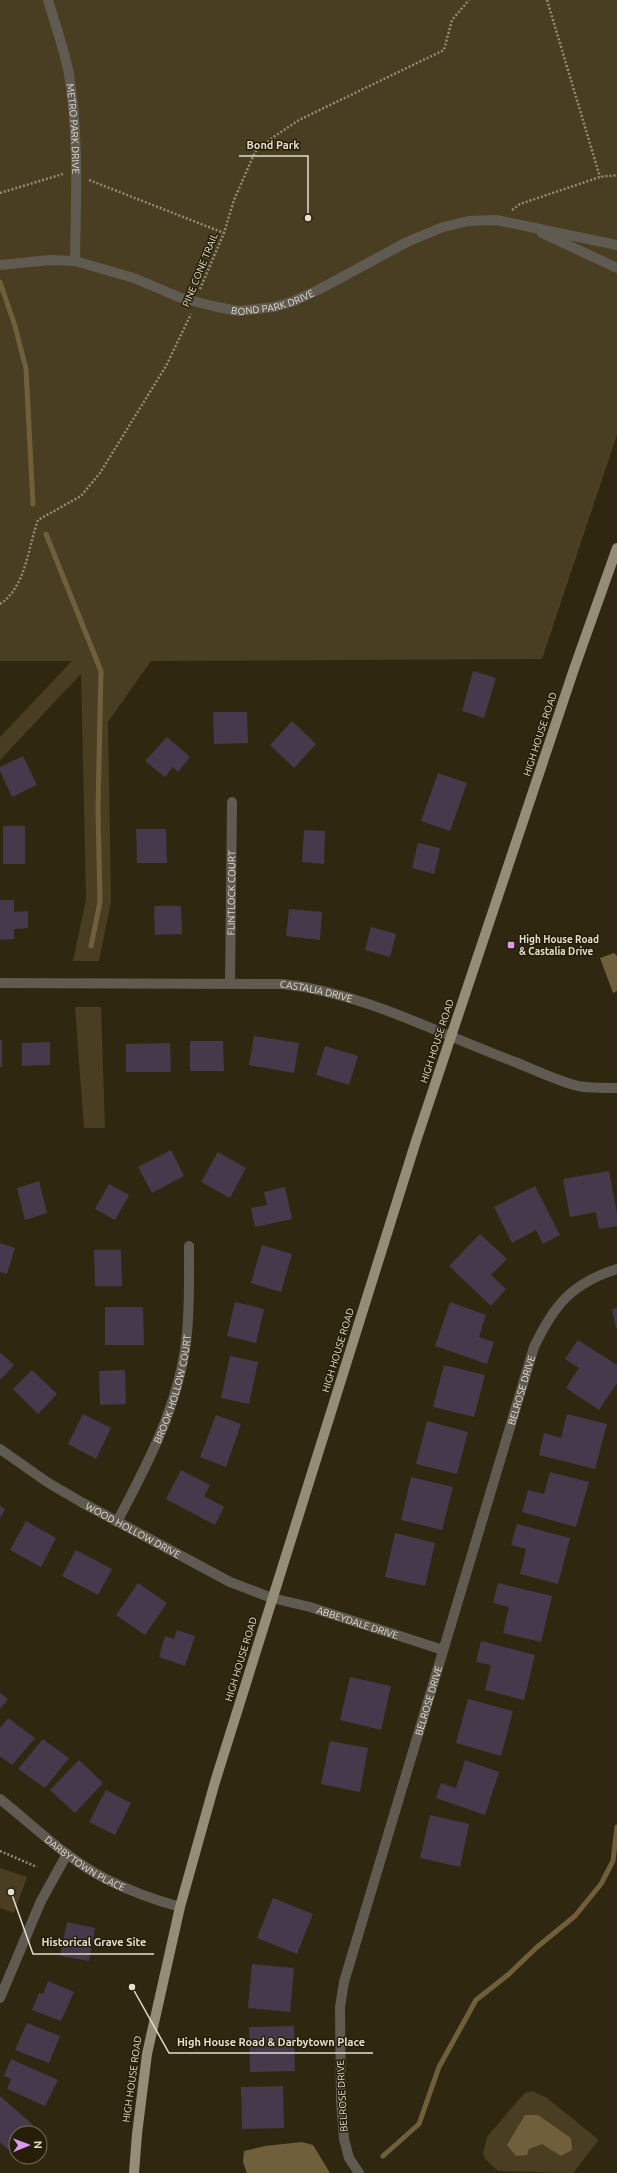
<svg xmlns="http://www.w3.org/2000/svg" width="617" height="2173" font-family="Ubuntu,sans-serif">
	<rect width="100%" height="100%" fill="#302711"/>
	<g fill="#493e21">
		<path d="M0 0H617V435L542 659 151 661 108 722 111 902 99 961H73L86 899 81 674 0 760V737L72 661H0Z"/>
		<path d="M75 1007H101L105 1128H84Z"/>
		<path d="M0 1868 27 1877 14 1913 0 1908Z"/>
		<path d="M532 2091 547 2098 599 2140 573 2173 498 2171 485 2159 483 2153 487 2137 520 2098 525 2093Z"/>
	</g>
	<g fill="#6f603b">
		<path d="M614 953 617 956V991L613 993 600 958Z"/>
		<path d="M525 2115H538L571 2138 572 2150 561 2156 542 2144 529 2149 527 2155 516 2156 507 2145Z"/>
		<path d="M302 2142 313 2145 330 2173H247L243 2162 244 2151 265 2146Z"/>
	</g>
	<g fill="none" stroke-linecap="round" stroke-linejoin="round">
		<g stroke="#6f603b" stroke-width="5">
			<path d="M0 282 15 326 26 369 33 504"/>
			<path d="M46 534 101 671 98 808 100 902 91 946"/>
			<path d="M383 2156 419 2124 439 2067 476 2000 509 1974 536 1948 575 1916 601 1884 613 1861 617 1827"/>
		</g>
	</g>
	<g fill="#47394c">
		<path d="M473 671 496 678 484 718 462 711Z"/>
		<path d="M213 712H247L248 743 214 744Z"/>
		<path d="M292 721 316 744 294 768 270 745Z"/>
		<path d="M167 737 190 757 178 772 173 767 165 777 145 761Z"/>
		<path d="M23 756 37 785 12 797 0 771V767Z"/>
		<path d="M438 773 467 783 450 831 421 821Z"/>
		<rect x="3" y="826" width="22" height="38"/>
		<path d="M136 829H166L167 863H137Z"/>
		<path d="M304 830 325 831 324 864 302 862Z"/>
		<path d="M418 843 440 848 434 874 412 868Z"/>
		<path d="M0 900H14V912L28 911V928L14 929V939L0 940Z"/>
		<path d="M154 906H181L182 934 155 935Z"/>
		<path d="M289 909 322 912 320 940 286 936Z"/>
		<path d="M371 927 396 934 390 957 365 950Z"/>
		<path d="M254 1036 299 1043 294 1073 249 1065Z"/>
		<rect x="0" y="1040" width="2" height="27"/>
		<path d="M190 1041H223L224 1071H190Z"/>
		<path d="M50 1042V1065L22 1066V1043Z"/>
		<path d="M170 1043 171 1072H126V1044Z"/>
		<path d="M325 1046 358 1056 349 1085 316 1075Z"/>
		<path d="M171 1150 184 1176 152 1193 138 1167Z"/>
		<path d="M218 1152 246 1168 230 1198 201 1182Z"/>
		<path d="M609 1171 617 1213V1226L599 1229 596 1212 570 1217 563 1179Z"/>
		<path d="M39 1181 47 1213 25 1220 17 1188Z"/>
		<path d="M109 1184 129 1195 115 1220 95 1209Z"/>
		<path d="M535 1186 560 1235 543 1244 536 1230 512 1243 494 1207Z"/>
		<path d="M285 1187 292 1219 255 1227 251 1208 267 1205 264 1192Z"/>
		<path d="M480 1234 507 1259 491 1275 506 1289 491 1306 449 1266Z"/>
		<path d="M0 1243 15 1248 7 1274 0 1272Z"/>
		<path d="M262 1245 292 1254 281 1292 251 1283Z"/>
		<path d="M94 1250H121L122 1286H95Z"/>
		<path d="M235 1302 264 1309 256 1343 227 1336Z"/>
		<path d="M450 1302 486 1315 479 1337 494 1342 487 1364 435 1346Z"/>
		<path d="M105 1307H143L144 1345H105Z"/>
		<path d="M617 1308V1328H616L612 1309Z"/>
		<path d="M578 1340 617 1365V1383L599 1410 566 1388 579 1368 565 1359Z"/>
		<path d="M0 1352 14 1365 0 1380Z"/>
		<path d="M230 1356 258 1362 249 1404 221 1398Z"/>
		<path d="M444 1365 485 1375 474 1417 433 1407Z"/>
		<path d="M32 1370 57 1394 38 1414 13 1389Z"/>
		<path d="M125 1370 126 1404 100 1405 99 1371Z"/>
		<path d="M83 1414 111 1428 96 1459 68 1444Z"/>
		<path d="M567 1414 607 1424 595 1469 539 1455 544 1433 561 1438Z"/>
		<path d="M216 1415 241 1424 226 1467 200 1457Z"/>
		<path d="M427 1421 468 1432 457 1474 416 1464Z"/>
		<path d="M181 1470 210 1485 204 1496 224 1507 215 1525 166 1499Z"/>
		<path d="M550 1472 589 1482 576 1527 522 1512 528 1490 544 1494Z"/>
		<path d="M411 1477 453 1487 442 1530 401 1520Z"/>
		<path d="M0 1506 5 1509 0 1518Z"/>
		<path d="M26 1521 56 1538 41 1567 10 1550Z"/>
		<path d="M517 1524 570 1538 558 1584 520 1574 526 1549 511 1545Z"/>
		<path d="M395 1533 435 1543 425 1586 385 1577Z"/>
		<path d="M76 1550 112 1569 98 1595 62 1576Z"/>
		<path d="M138 1583 167 1603 145 1635 116 1615Z"/>
		<path d="M498 1583 552 1596 541 1642 503 1633 509 1607 493 1603Z"/>
		<path d="M177 1630 195 1636 185 1666 159 1657 165 1636 174 1639Z"/>
		<path d="M481 1641 535 1655 524 1700 485 1690 491 1665 476 1662Z"/>
		<path d="M350 1677 391 1686 381 1730 340 1720Z"/>
		<path d="M0 1693 8 1699 0 1709Z"/>
		<path d="M468 1699 513 1711 501 1756 456 1743Z"/>
		<path d="M8 1718 35 1738 12 1765 0 1756V1728Z"/>
		<path d="M43 1739 69 1758 45 1788 18 1769Z"/>
		<path d="M330 1741 368 1748 360 1792 321 1784Z"/>
		<path d="M79 1760 103 1783 75 1813 50 1790Z"/>
		<path d="M465 1760 499 1772 485 1815 436 1798 441 1783 456 1788Z"/>
		<path d="M106 1790 131 1803 115 1835 89 1822Z"/>
		<path d="M430 1815 469 1824 460 1867 420 1858Z"/>
		<path d="M273 1898 313 1914 297 1954 257 1938Z"/>
		<path d="M67 1922 95 1928 89 1961 60 1956Z"/>
		<path d="M252 1964 294 1968 290 2012 248 2008Z"/>
		<path d="M48 1981 74 1992 61 2021 32 2010 39 1993 43 1994Z"/>
		<path d="M27 2023 60 2036 49 2063 15 2050Z"/>
		<path d="M294 2026 295 2071 250 2072 249 2027Z"/>
		<path d="M11 2059 58 2080 45 2106 7 2089 11 2079 4 2076Z"/>
		<path d="M283 2086 284 2128 242 2129 241 2087Z"/>
		<path d="M0 2096 33 2125 26 2133H16V2144L10 2151 0 2142Z"/>
	</g>
	<g fill="none" stroke-linecap="round" stroke-linejoin="round">
		<g stroke="#928b7a" stroke-width="2.5" stroke-dasharray="2 2" stroke-linecap="butt">
			<path d="M547 0 600 177"/>
			<path d="M89 180 224 233"/>
			<path d="M0 193 63 174"/>
			<path d="M512 210 520 204 600 177 617 175"/>
			<path d="M200 289 224 233 234 200 255 152 275 136 299 120 444 50 452 20 469 0"/>
			<path d="M0 604C26 587 28 547 38 520L81 496 100 473 166 366 191 314"/>
			<path d="M0 1851 37 1867"/>
		</g>
		<g stroke="#5f5b51" stroke-width="10">
			<path id="s1" d="M48 0C55 24 64 49 69 74 79 136 76 198 75 261"/>
			<path d="M542 233 617 268"/>
			<path id="s2" d="M0 265 50 260 75 261 134 278 181 298 217 307 239 311 274 307 294 301 320 289 407 242 443 227 469 221 496 220 617 245"/>
			<path id="s3" d="M0 983 283 984C364 993 439 1034 515 1062 535 1070 557 1081 578 1086 589 1088 605 1088 617 1088"/>
			<path id="s4" d="M230 983 232 802"/>
			<path id="s5" d="M0 1449 47 1482 81 1502 230 1582 272 1598 310 1607 443 1650"/>
			<path id="s6" d="M117 1522C147 1465 177 1409 186 1343 190 1311 189 1278 189 1246"/>
			<path id="s7" d="M0 1799C34 1826 67 1859 106 1879 130 1891 155 1900 180 1907"/>
			<path d="M0 1998 41 1901 67 1854"/>
			<path id="s8" d="M359 2173 349 2158 344 2139 341 2101 340 2007 344 1982 534 1347C554 1305 572 1283 617 1269"/>
		</g>
		<path stroke="#968d78" stroke-width="10" d="M134 2173 137 2134 147 2054 180 1907 215 1782 416 1141 574 669 617 548"/>
	</g>
	<rect fill="#dc99f4" stroke="#261e07" stroke-width="1.5" x="507" y="941" width="8" height="8" rx="2"/>
	<g text-anchor="middle" dominant-baseline="central" stroke-width="3" stroke-linejoin="round" paint-order="stroke">
		<g font-size="10" fill="#e3ded0" stroke="#261e07">
			<text stroke="none"><textPath href="#s1" startOffset="132">METRO PARK DRIVE</textPath></text>
			<text transform="translate(200 270) rotate(-68)">PINE CONE TRAIL</text>
			<text stroke="none"><textPath href="#s2" startOffset="282">BOND PARK DRIVE</textPath></text>
			<text transform="translate(540 734) rotate(-72)">HIGH HOUSE ROAD</text>
			<text stroke="none"><textPath href="#s4" startOffset="90">FLINTLOCK COURT</textPath></text>
			<text stroke="none"><textPath href="#s3" startOffset="317">CASTALIA DRIVE</textPath></text>
			<text transform="translate(437 1041) rotate(-72)">HIGH HOUSE ROAD</text>
			<text transform="translate(338 1350) rotate(-73)">HIGH HOUSE ROAD</text>
			<text stroke="none"><textPath href="#s6" startOffset="145">BROOK HOLLOW COURT</textPath></text>
			<text stroke="none"><textPath href="#s8" startOffset="813">BELROSE DRIVE</textPath></text>
			<text stroke="none"><textPath href="#s5" startOffset="156">WOOD HOLLOW DRIVE</textPath></text>
			<text stroke="none"><textPath href="#s5" startOffset="400">ABBEYDALE DRIVE</textPath></text>
			<text transform="translate(241 1659) rotate(-73)">HIGH HOUSE ROAD</text>
			<text stroke="none"><textPath href="#s8" startOffset="489">BELROSE DRIVE</textPath></text>
			<text stroke="none"><textPath href="#s7" startOffset="107">DARBYTOWN PLACE</textPath></text>
			<text transform="translate(132 2079) rotate(-82)">HIGH HOUSE ROAD</text>
			<text transform="translate(342 2096) rotate(-93)">BELROSE DRIVE</text>
		</g>
		<g font-size="10" font-weight="bold" fill="#e3ded0" stroke="#261e07" text-anchor="start">
			<text x="519" y="939">High House Road<tspan x="519" dy="12">&amp; Castalia Drive</tspan></text>
		</g>
	</g>
	<path fill="none" stroke="#e3ded0" stroke-width="1.5" d="M308 218L308 156H239M11 1892L33 1954H154M132 1987L169 2053H373"/>
	<g fill="#e3ded0" stroke="#261e07" stroke-width="1.5">
		<circle cx="308" cy="218" r="4"/>
		<circle cx="11" cy="1892" r="4"/>
		<circle cx="132" cy="1987" r="4"/>
	</g>
	<g font-size="11" text-anchor="middle" font-weight="bold" fill="#e3ded0" stroke="#261e07" stroke-width="3" stroke-linejoin="round" paint-order="stroke">
		<text x="273" y="149">Bond Park</text>
		<text x="94" y="1946">Historical Grave Site</text>
		<text x="271" y="2046">High House Road &amp; Darbytown Place</text>
	</g>
	<g transform="translate(28 2145) rotate(89)"><circle r="19" fill="#261e07" stroke="#726b57"/>
	<path d="M0-3L7 15L0 10L-7 15Z" fill="#dc99f4"/>
	<text y="-6" font-size="11" font-weight="bold" text-anchor="middle" fill="#e3ded0">N</text>
	</g>
</svg>
